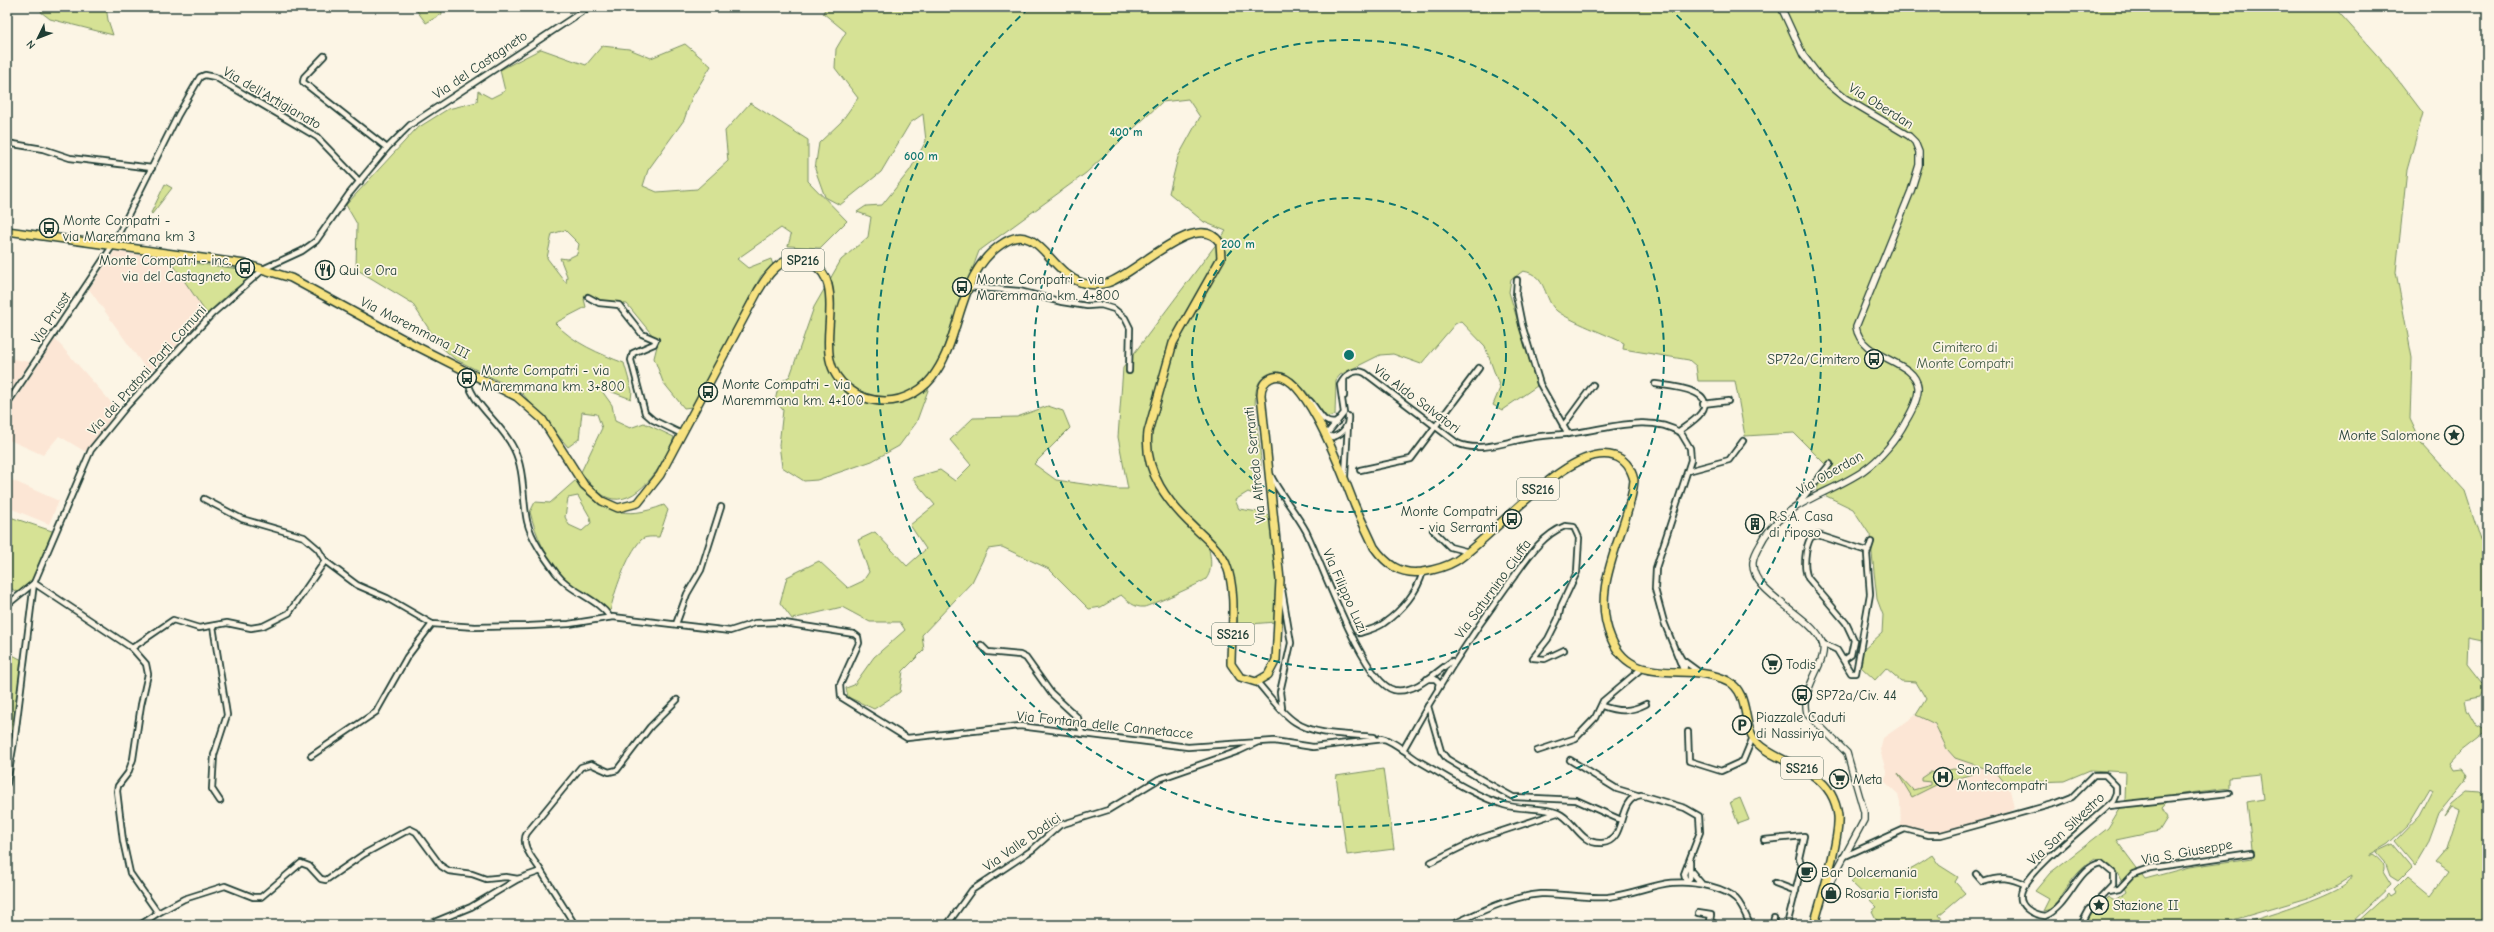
<svg xmlns="http://www.w3.org/2000/svg" width="2494" height="932" font-family="'Comic Neue',sans-serif">
	<rect width="100%" height="100%" fill="#fcf5e5"/>
	<filter id="ink" filterUnits="userSpaceOnUse"><feTurbulence type="fractalNoise" baseFrequency=".025" numOctaves="2"/><feDisplacementMap in="SourceGraphic" scale="8" xChannelSelector="R" yChannelSelector="G"/><feConvolveMatrix kernelMatrix="1 2 1 2 8 2 1 2 1" color-interpolation-filters="sRGB"/></filter>
	<g filter="url(#ink)">
		<g fill="#fce6d5">
			<path d="M115 251 170 260 207 314 165 360 148 372 89 289Z"/>
			<path d="M55 339 118 410 86 452 59 436 43 455 7 439V412Z"/>
			<path d="M7 358 30 362 7 396Z"/>
			<path d="M7 478 59 501 49 524 12 509 9 513 7 512Z"/>
			<path d="M1916 715 1935 724 1947 749 1955 758 1996 772 2010 790 2014 808 2004 815 1936 833 1921 828 1918 830 1901 826 1900 802 1898 794 1884 781 1887 774 1880 750 1883 738Z"/>
		</g>
		<g fill="#d6e295" stroke="#7a9064" fill-rule="evenodd">
			<path d="M43 7H106L108 20 113 35 50 19 41 12Z"/>
			<path d="M414 7H441L442 14 426 23Z"/>
			<path d="M826 7H2334L2392 72 2423 113 2407 170 2396 272 2412 358 2410 419 2422 444 2465 491 2487 559V642L2468 638 2467 664 2485 687 2480 697 2465 700 2467 709 2476 725 2487 731 2460 752 2450 763 2454 770 2462 769 2467 775 2465 781 2439 813 2428 843 2415 865 2395 841 2420 815 2433 790 2430 788 2408 825 2388 844 2369 855V856L2373 854C2379 858 2387 864 2383 872L2391 885 2349 925H2238C2256 919 2350 892 2352 876L2337 885 2308 898 2216 925H2085L2089 916 2109 897 2115 900 2126 892C2118 874 2116 864 2095 859 2074 871 2066 891 2052 909L2043 911 2049 899 2035 891 2050 873 2108 828 2125 800 2126 772 2090 770 2064 781 2005 783 1996 772 1955 758 1947 749 1935 724 1916 715 1926 699 1916 682 1901 681 1886 668 1875 680 1860 666 1861 652 1882 633 1883 615 1877 599 1870 535 1853 509 1816 491 1827 466 1794 433 1745 436 1735 381H1698L1696 366 1689 360 1623 349 1624 343C1608 335 1570 321 1557 311 1543 300 1548 275 1523 271L1511 280 1509 292 1537 386 1502 410 1493 405 1500 388 1485 346 1461 321 1455 324 1421 364 1393 354 1380 355 1340 375 1336 380 1335 415 1327 417C1316 404 1305 388 1292 378 1279 366 1258 373 1256 392 1251 426 1270 461 1255 495L1248 492 1235 500 1239 509 1265 513 1270 518 1277 583 1275 622 1238 625 1232 576 1206 537C1209 550 1215 567 1206 579 1202 583 1150 606 1144 607 1134 608 1128 601 1121 595L1101 607 1089 609 1049 569 1002 547 988 549 972 582 922 635 924 650 903 671 900 692 874 709 848 697 846 688 854 685 874 657 905 630 900 622H870L842 607 792 619 780 603 787 577 819 561 848 588 863 581 869 572 858 540 875 532 907 566 926 549 910 525 935 505 912 478 940 470 955 481 971 465 950 440 973 418 1017 417 1048 406 1063 411 1070 428 1034 464 1056 480 1118 489H1128L1118 437 1123 368 1226 231 1204 222 1169 193 1178 157 1200 117 1188 99 1162 102 1086 173 979 251 916 423 899 446 872 461 817 480 804 481 782 467 779 445 783 410 775 401 779 383 790 376 814 307 841 260 868 237 871 217 857 212 866 206 882 205 910 170 926 141 923 114 910 123 881 172 840 205 825 197 815 169 819 143 841 122 858 98 835 68 836 49 846 32 823 13ZM2260 774 2263 799 2247 802 2253 858 2189 867 2145 879 2116 840 2159 831 2167 818 2162 808 2174 795 2229 788V777Z"/>
			<path d="M685 44 711 66 692 97 684 120 648 170 643 186 657 192 697 189 728 161 725 131 750 103 808 140V181L847 221 820 248 788 246 791 235 781 228 737 259 748 268 771 259 773 265 761 276 692 407 684 408 663 382 654 358 658 342 627 304 584 299 586 307 555 323C573 343 600 354 624 363L632 391 631 399 599 387 612 405 615 421 630 428 644 423 674 437C667 459 641 503 613 499 599 497 589 482 581 472L602 428 597 414 582 412 579 439 568 447 522 393 455 359 440 346 412 303 356 269 357 224 346 205 416 129 448 109 477 102 478 91 491 98 505 91 500 70 541 49 586 65 602 46 629 49 651 58ZM565 230 579 244 577 254 567 259 560 258 567 276 566 283 547 258 552 234Z"/>
			<path d="M165 184 172 188 152 214 151 213Z"/>
			<path d="M170 260 255 271 254 275 226 296 207 314Z"/>
			<path d="M576 480C604 512 623 521 664 505L668 510 659 537C653 537 645 536 641 540 627 555 614 592 610 612 566 586 543 562 530 512L535 502 550 503ZM578 496 590 517 591 523 582 531 569 525 565 517 568 498Z"/>
			<path d="M7 516 55 532 34 583 20 594 7 586Z"/>
			<path d="M7 652 24 661 7 783Z"/>
			<path d="M1383 769 1394 849 1347 855 1336 776Z"/>
			<path d="M1953 769 1972 771V774L1936 785 1912 797 1898 774 1913 790 1931 785V782L1921 781V778L1930 772 1938 773Z"/>
			<path d="M2467 791 2480 792 2487 799V925H2354L2388 894 2390 897 2396 893 2394 890 2408 876 2431 895 2448 872 2435 863 2447 849 2459 811 2451 807 2444 816 2451 804Z"/>
			<path d="M1740 798 1749 820 1738 824 1730 802Z"/>
			<path d="M2393 844 2412 867 2398 881 2390 876 2385 862 2376 852Z"/>
			<path d="M1932 855 1939 865 1958 877 1955 882 1965 893 1939 915 1947 925H1879L1872 911 1877 907 1851 882 1858 873 1865 878 1870 871C1894 882 1913 868 1932 855Z"/>
		</g>
		<g fill="none" stroke-linecap="round" stroke-linejoin="round">
			<g stroke="#1f3d34" stroke-width="8">
				<g id="minor">
					<path d="M324 56 304 77 303 82 387 148"/>
					<path d="M7 143 43 149 70 158 152 168"/>
					<path d="M1517 280 1516 295 1522 325 1540 384 1568 434"/>
					<path d="M969 287 1019 291 1062 302 1087 306 1101 305 1114 309 1125 318 1130 328 1129 371"/>
					<path d="M588 297 599 303 619 305 642 334 656 340 654 344 633 353 631 360 645 413 653 420 682 434"/>
					<path d="M465 370C470 407 499 418 514 449 525 471 522 497 527 521 531 539 545 558 556 573 571 593 597 598 610 617"/>
					<path d="M1655 384C1667 386 1719 389 1701 413 1696 420 1686 426 1679 431"/>
					<path d="M1344 396V380"/>
					<path d="M1310 401C1318 409 1323 427 1337 422"/>
					<path d="M7 404 113 245 178 115 200 77 205 75 215 77 317 137 360 182"/>
					<path d="M1703 404 1728 401"/>
					<path d="M1348 416C1349 426 1343 434 1333 437L1326 435 1344 413 1340 385C1345 375 1354 368 1365 373L1457 443C1479 453 1506 442 1528 438 1543 435 1559 435 1574 433 1607 429 1650 413 1681 433L1690 448 1691 460 1656 568 1655 589 1664 622 1684 672"/>
					<path d="M1563 426 1593 385"/>
					<path d="M1360 470 1411 459 1479 368"/>
					<path d="M1688 471 1729 460 1743 441"/>
					<path d="M1270 474C1279 493 1295 511 1306 531 1321 561 1363 683 1394 690 1415 694 1436 672 1452 661"/>
					<path d="M1345 476 1348 425"/>
					<path d="M204 499 242 519 304 537 318 549 325 561 357 585 387 598 432 624 475 627 529 626 569 624 613 617 730 631 755 623 778 622 854 634 858 637 859 643 840 685 841 697 907 738 1020 726 1188 747 1274 741 1313 747 1384 739"/>
					<path d="M1798 504 1830 464"/>
					<path d="M1433 530 1450 547 1469 552"/>
					<path d="M34 583 132 648 173 620 199 628 227 623 251 628 263 626 289 613 325 561"/>
					<path d="M7 605 34 583"/>
					<path d="M676 624 687 594 701 570 721 507"/>
					<path d="M213 626 227 715 214 755 212 789 220 801"/>
					<path d="M1360 633C1368 630 1378 628 1384 623 1401 611 1418 592 1423 571"/>
					<path d="M1822 643 1837 650 1851 673H1856L1870 594 1867 554 1871 542"/>
					<path d="M981 645 988 652 1020 655 1026 658 1051 693 1078 718 1082 734"/>
					<path d="M132 648 146 664 148 674 141 705 133 759 128 773 118 786 117 791 123 841 130 873 158 913 184 899 225 886 253 897H261L301 863 309 866 321 879 326 880 364 854 410 829 416 832 441 866 449 871 472 874 486 879 506 877 518 879 541 871C535 861 519 845 527 833L581 767 591 764 609 772 617 770 650 727 677 700"/>
					<path d="M1677 651 1685 665 1684 672"/>
					<path d="M1844 660 1851 655 1854 640 1846 623 1808 578C1803 568 1805 547 1811 537L1818 535 1867 551"/>
					<path d="M1684 661 1699 672"/>
					<path d="M1427 679H1435L1439 683 1438 687"/>
					<path d="M1257 682C1269 695 1280 712 1295 722 1316 736 1349 734 1374 737"/>
					<path d="M1428 706 1441 751 1447 759 1484 781 1513 797 1576 800 1621 820"/>
					<path d="M1602 706C1619 712 1630 712 1646 704"/>
					<path d="M1282 708 1280 692 1291 643 1282 590"/>
					<path d="M1688 732 1689 761 1721 771 1743 761 1753 737"/>
					<path d="M1381 738C1395 741 1406 753 1417 760 1445 776 1473 795 1504 805 1521 810 1543 807 1558 813 1574 819 1580 845 1602 843 1628 841 1615 799 1641 795L1685 808 1699 816 1700 832 1684 874 1686 882 1690 878V861"/>
					<path d="M1403 750C1434 693 1468 639 1507 586 1524 564 1539 536 1565 526L1574 527 1579 538 1577 572 1561 606 1558 619 1548 639 1533 658 1545 659 1564 650"/>
					<path d="M1537 751 1576 738 1595 718 1603 701 1641 669"/>
					<path d="M311 756 376 712 407 657 432 624"/>
					<path d="M1570 760 1617 789 1637 795"/>
					<path d="M7 783 15 736 34 583 91 450 126 407 212 314 265 268 302 251 316 241 349 194 387 148 410 125 589 7"/>
					<path d="M2109 806 2229 793"/>
					<path d="M1764 840 1804 836 1799 858 1802 865 1787 925"/>
					<path d="M1843 857 1905 829 1928 835H1941L2057 803 2072 797 2094 775H2105L2116 786V794L2113 801C2092 822 2031 867 2022 891 2016 906 2033 915 2045 916 2069 906 2077 867 2101 863L2113 873V885L2089 910 2081 925"/>
					<path d="M1431 862 1478 839 1557 813"/>
					<path d="M541 871 575 925"/>
					<path d="M1691 871 1701 883"/>
					<path d="M1976 874 1983 882C2000 876 2010 877 2026 885"/>
					<path d="M1775 883 1796 891"/>
					<path d="M2109 891 2119 889 2133 874 2150 868 2251 853"/>
					<path d="M1698 913 1711 915 1710 921 1717 925"/>
					<path d="M140 925 158 913"/>
					<path d="M427 925 471 907 518 879"/>
					<path d="M947 925 972 890 1032 850 1060 825 1108 810 1159 779 1239 751 1256 743"/>
					<path d="M1451 925C1478 913 1511 896 1541 894 1562 893 1584 899 1608 897 1647 892 1665 875 1709 886 1736 893 1740 900 1750 925"/>
					<path d="M1773 925 1774 918"/>
				</g>
			</g>
			<g stroke="#1f3d34" stroke-width="8">
				<path id="tertiary" d="M1781 7 1803 55 1820 77 1845 98 1909 136 1915 142 1919 152V165L1911 191 1856 327C1861 360 1915 359 1918 387 1919 398 1912 411 1906 421 1896 440 1881 458 1863 471 1828 495 1780 503 1760 545 1757 550 1754 556 1753 562 1750 593 1809 613 1822 642 1830 661 1800 686 1807 713L1847 753 1864 812V820L1825 892"/>
			</g>
			<g stroke="#1f3d34" stroke-width="10">
				<path id="primary" d="M7 231 245 264 291 278 418 347 517 397 542 419 584 485 602 501 618 508 638 503 660 475 758 291C765 280 772 268 784 262 803 253 824 267 828 285 837 320 813 362 849 389 859 397 872 401 885 401 905 401 926 389 936 372 963 332 958 270 1005 242 1046 217 1052 297 1107 283 1134 276 1198 207 1220 243L1221 258 1173 343 1148 432C1143 472 1169 504 1196 529 1207 540 1220 550 1226 564 1238 594 1231 632 1231 664L1240 677 1256 682 1268 675 1276 660 1280 580 1261 395C1261 388 1264 381 1271 378 1304 362 1346 484 1355 506 1361 520 1368 533 1374 547 1386 564 1400 575 1422 572 1434 570 1446 567 1456 561 1493 538 1569 441 1614 456 1625 459 1631 468 1634 480 1629 532 1588 585 1611 638 1633 691 1688 660 1728 681 1751 694 1741 726 1757 743 1772 758 1796 763 1814 776 1827 785 1836 799 1838 816 1840 840 1821 899 1814 925"/>
			</g>
			<use href="#minor" stroke="#fcf5e5" stroke-width="4.5"/>
			<use href="#tertiary" stroke="#fcf5e5" stroke-width="5.5"/>
			<use href="#primary" stroke="#f7e281" stroke-width="7"/>
		</g>
	</g>
	<g fill="none" stroke="#0f766e" stroke-width="2" stroke-dasharray="7 5">
		<circle cx="1349" cy="355" r="157"/>
		<circle cx="1349" cy="355" r="315"/>
		<path d="M1668 7A472 472 0 1 1 1030 7"/>
	</g>
	<defs>
		<g id="bus-ring" transform="scale(1)"><circle r="9.5" fill="#fcf5e5" stroke="#1f3d34" stroke-width="1.5"/><path d="M-5-6H5V4H4V6H2V4H-2V6H-4V4H-5ZM-3.5-4V0h7V-4ZM-3.5 1.2v1.5H-2V1.2ZM2 1.2v1.5H3.5V1.2Z" fill="#1f3d34"/></g>
		<g id="restaurant-ring" transform="scale(1)"><circle r="9.5" fill="#fcf5e5" stroke="#1f3d34" stroke-width="1.5"/><path d="M-5-6h1v4h1v-4h1v4h1v-4h1v5L-1.5 .5V6h-2V.5L-5-1ZM5-6V6H3V1.5H1.5Q1.5-4 5-6Z" fill="#1f3d34"/></g>
		<g id="sight-ring" transform="scale(1)"><circle r="9.5" fill="#fcf5e5" stroke="#1f3d34" stroke-width="1.5"/><path d="M0-6L1.8-2.2L6-1.7L2.9 1.2L3.7 5.4L0 3.3L-3.7 5.4L-2.9 1.2L-6-1.7L-1.8-2.2Z" fill="#1f3d34"/></g>
		<g id="building-ring" transform="scale(1)"><circle r="9.5" fill="#fcf5e5" stroke="#1f3d34" stroke-width="1.5"/><path d="M-4-6H4V6H1V3H-1V6H-4ZM-2.5-4.3h1.7v1.8h-1.7ZM.8-4.3h1.7v1.8H.8ZM-2.5-1h1.7V.8h-1.7ZM.8-1h1.7V.8H.8Z" fill="#1f3d34"/></g>
		<g id="supermarket-ring" transform="scale(1)"><circle r="9.5" fill="#fcf5e5" stroke="#1f3d34" stroke-width="1.5"/><path d="M-6-5.5h2.5l.6 2H6L4.5 2H-2.5L-4.4-4H-6ZM-1.5 3.2a1.3 1.3 0 1 0 .1 0ZM3 3.2a1.3 1.3 0 1 0 .1 0Z" fill="#1f3d34"/></g>
		<g id="parking-ring" transform="scale(1)"><circle r="9.5" fill="#fcf5e5" stroke="#1f3d34" stroke-width="1.5"/><path d="M-3.5-5.5H1a3.5 3.5 0 0 1 0 7H-1V5.5H-3.5ZM-1-3.4V-.6H.8a1.4 1.4 0 0 0 0-2.8Z" fill="#1f3d34"/></g>
		<g id="hospital-ring" transform="scale(1)"><circle r="9.5" fill="#fcf5e5" stroke="#1f3d34" stroke-width="1.5"/><path d="M-5-5h3v3.5h4V-5h3V5h-3V1.5h-4V5h-3Z" fill="#1f3d34"/></g>
		<g id="cafe-ring" transform="scale(1)"><circle r="9.5" fill="#fcf5e5" stroke="#1f3d34" stroke-width="1.5"/><path d="M-5.5-4.5H6V0H3Q3 3.5 0 3.5H-2.5Q-5.5 3.5-5.5 0ZM3-3.2v2h1.7v-2ZM-6 4.5H4V6H-6Z" fill="#1f3d34"/></g>
		<g id="shop-ring" transform="scale(1)"><circle r="9.5" fill="#fcf5e5" stroke="#1f3d34" stroke-width="1.5"/><path d="M-5-2.5h2.3a2.7 3.5 0 0 1 5.4 0H5L5.5 6h-11ZM-1.5-2.5h3a1.5 2.3 0 0 0-3 0Z" fill="#1f3d34"/></g>
	</defs>
	<g fill-rule="evenodd">
		<use href="#bus-ring" x="49" y="228"/>
		<use href="#bus-ring" x="245" y="268"/>
		<use href="#restaurant-ring" x="325" y="270"/>
		<use href="#bus-ring" x="962" y="287"/>
		<use href="#bus-ring" x="1874" y="359"/>
		<use href="#bus-ring" x="467" y="378"/>
		<use href="#bus-ring" x="708" y="392"/>
		<use href="#sight-ring" x="2454" y="435"/>
		<use href="#bus-ring" x="1512" y="519"/>
		<use href="#building-ring" x="1755" y="524"/>
		<use href="#supermarket-ring" x="1772" y="664"/>
		<use href="#bus-ring" x="1802" y="695"/>
		<use href="#parking-ring" x="1742" y="725"/>
		<use href="#hospital-ring" x="1943" y="777"/>
		<use href="#supermarket-ring" x="1839" y="779"/>
		<use href="#cafe-ring" x="1807" y="872"/>
		<use href="#shop-ring" x="1831" y="893"/>
		<use href="#sight-ring" x="2099" y="905"/>
	</g>
	<g text-anchor="middle" dominant-baseline="central" stroke-width="3.5" stroke-linejoin="round" paint-order="stroke">
		<g fill="#fcf5e5" stroke="#617469" stroke-width="1">
			<rect x="782" y="249" width="42" height="22" rx="3"/>
			<rect x="1517" y="478" width="42" height="22" rx="3"/>
			<rect x="1212" y="623" width="42" height="22" rx="3"/>
			<rect x="1781" y="757" width="42" height="22" rx="3"/>
		</g>
		<g font-size="13" font-weight="bold" fill="#1f3d34">
			<text x="803" y="260">SP216</text>
			<text x="1538" y="489">SS216</text>
			<text x="1233" y="634">SS216</text>
			<text x="1802" y="768">SS216</text>
		</g>
		<g font-size="14" fill="#1f3d34" stroke="#fcf5e5">
			<text transform="translate(480 65) rotate(-34)">Via del Castagneto</text>
			<text transform="translate(272 98) rotate(30)">Via dell'Artigianato</text>
			<text transform="translate(1881 106) rotate(32)">Via Oberdan</text>
			<text transform="translate(51 318) rotate(-56)">Via Prusst</text>
			<text transform="translate(415 328) rotate(27)">Via Maremmana III</text>
			<text transform="translate(147 370) rotate(-48)">Via dei Pratoni Parti Comuni</text>
			<text transform="translate(1417 399) rotate(37)">Via Aldo Salvatori</text>
			<text transform="translate(1255 465) rotate(-96)">Via Alfredo Serranti</text>
			<text transform="translate(1830 473) rotate(-30)">Via Oberdan</text>
			<text transform="translate(1493 589) rotate(-54)">Via Saturnino Ciuffa</text>
			<text transform="translate(1345 591) rotate(66)">Via Filippo Luzi</text>
			<text transform="translate(1105 725) rotate(6)">Via Fontana delle Cannetacce</text>
			<text transform="translate(2066 829) rotate(-43)">Via San Silvestro</text>
			<text transform="translate(1022 842) rotate(-35)">Via Valle Dodici</text>
			<text transform="translate(2187 852) rotate(-10)">Via S. Giuseppe</text>
		</g>
		<g font-size="14" fill="#1f3d34" stroke="#fcf5e5" text-anchor="start">
			<text x="63" y="220">Monte Compatri -<tspan x="63" dy="16">via Maremmana km 3</tspan></text>
			<text x="231" y="260" text-anchor="end">Monte Compatri - inc.<tspan x="231" dy="16">via del Castagneto</tspan></text>
			<text x="339" y="270">Qui e Ora</text>
			<text x="976" y="279">Monte Compatri - via<tspan x="976" dy="16">Maremmana km. 4+800</tspan></text>
			<text x="1860" y="359" text-anchor="end">SP72a/Cimitero</text>
			<text x="481" y="370">Monte Compatri - via<tspan x="481" dy="16">Maremmana km. 3+800</tspan></text>
			<text x="722" y="384">Monte Compatri - via<tspan x="722" dy="16">Maremmana km. 4+100</tspan></text>
			<text x="2440" y="435" text-anchor="end">Monte Salomone</text>
			<text x="1498" y="511" text-anchor="end">Monte Compatri<tspan x="1498" dy="16">- via Serranti</tspan></text>
			<text x="1769" y="516">R.S.A. Casa<tspan x="1769" dy="16">di riposo</tspan></text>
			<text x="1786" y="664">Todis</text>
			<text x="1816" y="695">SP72a/Civ. 44</text>
			<text x="1756" y="717">Piazzale Caduti<tspan x="1756" dy="16">di Nassiriya</tspan></text>
			<text x="1957" y="769">San Raffaele<tspan x="1957" dy="16">Montecompatri</tspan></text>
			<text x="1853" y="779">Meta</text>
			<text x="1821" y="872">Bar Dolcemania</text>
			<text x="1845" y="893">Rosaria Fiorista</text>
			<text x="2113" y="905">Stazione II</text>
		</g>
		<g font-size="14" fill="#445e47" stroke="#fcf5e5">
			<text x="1965" y="347">Cimitero di<tspan x="1965" dy="16">Monte Compatri</tspan></text>
		</g>
	</g>
	<circle cx="1349" cy="355" r="6" fill="#0f766e" stroke="#fcf5e5" stroke-width="2"/>
	<g font-size="12" text-anchor="middle" font-weight="bold" fill="#0f766e" stroke="#fcf5e5" stroke-width="3.5" stroke-linejoin="round" paint-order="stroke">
		<text x="1126" y="136">400 m</text>
		<text x="921" y="160">600 m</text>
		<text x="1238" y="248">200 m</text>
	</g>
	<rect width="2494" height="932" fill="none" stroke="#fcf5e5" stroke-width="24"/>
	<rect x="12" y="12" width="2470" height="908" fill="none" stroke="#1f3d34" stroke-width="1.5" filter="url(#ink)"/>
	<g transform="translate(38 38) rotate(227)" stroke="#fcf5e5" stroke-width="3" paint-order="stroke">
	<path d="M0-3L7 15L0 10L-7 15Z" fill="#1f3d34"/>
	<text y="-6" font-size="11" font-weight="bold" text-anchor="middle" fill="#1f3d34">N</text>
	</g>
</svg>
